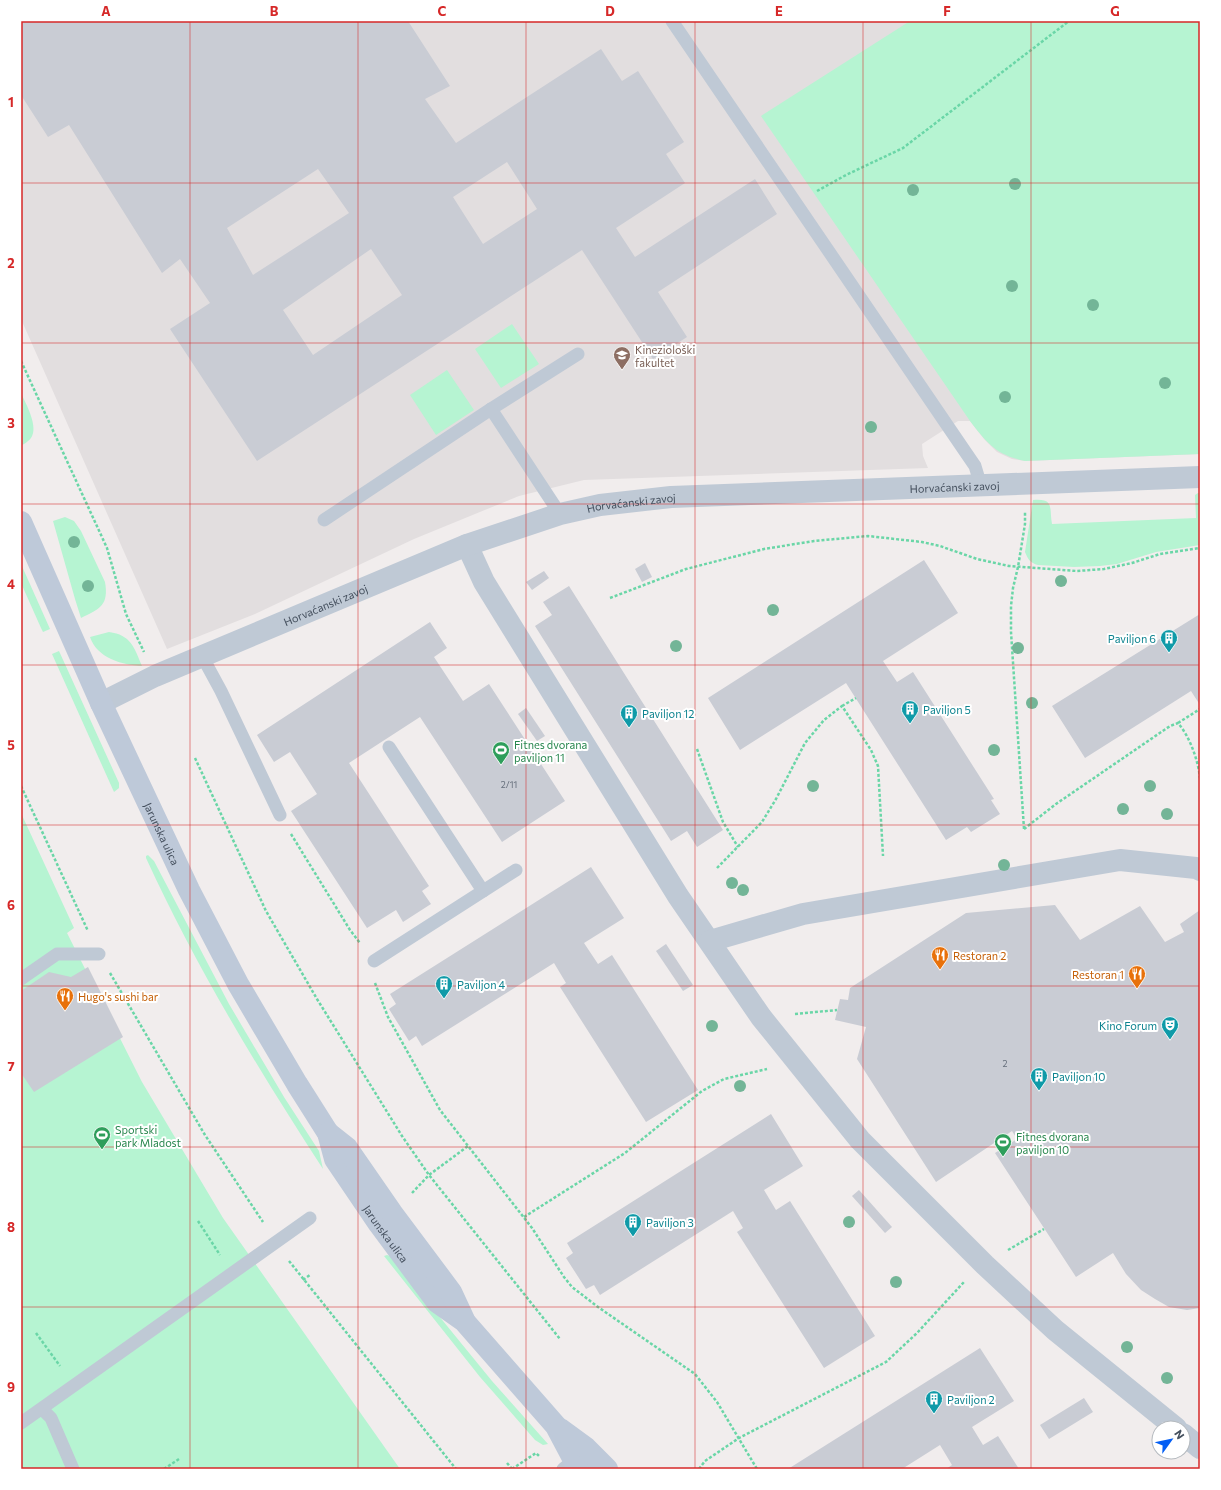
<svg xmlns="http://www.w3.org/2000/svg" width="1221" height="1490" font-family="Commissioner,sans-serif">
	<rect width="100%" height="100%" fill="#f1eded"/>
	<path fill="#e2dedf" d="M21 21H1200V454L1025 461 1012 459 997 452 984 439 970 421H958L922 444 923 456 928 468 584 480 519 496 414 539 255 614 167 649 21 319Z"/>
	<g fill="#b6f4d2">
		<path d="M910 21H1200V454L1025 461C996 455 987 443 970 421L761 116Z"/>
		<path d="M512 324 539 364 501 388 475 349Z"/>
		<path d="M447 370 474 410 436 435 410 395Z"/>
		<path d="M21 393C26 404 39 427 31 438 29 441 24 444 21 446Z"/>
		<path d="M1198 493H1200V545L1156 552 1117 564 1100 566 1074 567 1038 565C1030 563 1028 559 1025 552L1033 500C1055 498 1049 508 1052 524L1196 518 1195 495Z"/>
		<path d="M65 517 74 521 81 531 105 582C109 605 100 609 81 618L75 599 53 521Z"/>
		<path d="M21 564 50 629 43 632 41 628 21 583Z"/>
		<path d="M109 632C131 635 134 647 142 666 122 665 97 658 90 637Z"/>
		<path d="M59 651 119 783V788L114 792 52 654Z"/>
		<path d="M21 813 74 928 67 933 142 1082 223 1218 400 1469H21Z"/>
		<path d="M148 855 154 861 229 1004 284 1097 319 1151 323 1169C258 1069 196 967 146 858V856Z"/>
		<path d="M387 1255 390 1256 492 1381 548 1444 543 1445 535 1440 480 1377 384 1256Z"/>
	</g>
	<g fill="#c9ccd4" fill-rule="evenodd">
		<path d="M21 21H408L450 86 425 99 456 143 601 49 622 81 638 71 684 142 666 154 685 183 616 228 635 257 755 179 777 214 658 292 687 337 653 359 582 250 257 461 170 329 210 303 180 259 162 273 69 125 48 137 21 95ZM507 162 537 209 483 244 453 197ZM318 169 349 213 253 275 227 228ZM371 249 402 295 313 355 283 310Z"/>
		<path d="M924 560 958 613 883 661 897 682 913 672 994 799 991 800 1000 814 971 832 967 827 946 840 846 683 740 750 708 698Z"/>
		<path d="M645 563 652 577 642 582 635 569Z"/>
		<path d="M544 571 549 578 532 590 526 582Z"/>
		<path d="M569 586 723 830 697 847 687 831 671 841 535 626 552 615 543 602Z"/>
		<path d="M1200 614V705L1191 691 1085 758 1052 706Z"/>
		<path d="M430 622 447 648 434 657 463 701 489 684 565 801 502 842 420 717 349 763 429 886 422 891 431 904 403 922 396 910 367 928 291 811 317 794 290 752 274 762 257 735Z"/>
		<path d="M526 708 545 736 537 741 518 714Z"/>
		<path d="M591 867 624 918 584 943 598 964 612 955 698 1090 646 1122 560 987 566 983 554 963 422 1046 416 1036 409 1041 389 1009 396 1004 390 994Z"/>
		<path d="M1055 905 1080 940 1140 906 1165 942 1184 932 1180 924 1200 910V1308L1187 1310 1169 1307 1155 1299 1141 1290 1126 1274 1113 1253 1076 1277 995 1153 1017 1139 1012 1131 936 1182 857 1059 866 1027 835 1020 840 999 848 1000 850 988 966 913Z"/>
		<path d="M666 944 693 985 683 991 656 951Z"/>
		<path d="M88 967 123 1037 34 1092 21 1073V991L49 972 71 977Z"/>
		<path d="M771 1114 803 1166 764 1190 776 1210 790 1201 875 1336 824 1368 737 1232 743 1228 733 1211 600 1295 594 1285 586 1289 566 1258 573 1253 567 1243Z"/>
		<path d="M859 1190 892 1227 885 1233 852 1196Z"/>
		<path d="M980 1348 1014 1401 972 1427 983 1445 998 1436 1019 1469H946L952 1465 940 1445 902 1469H788Z"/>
		<path d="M1084 1398 1093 1412 1049 1439 1040 1425Z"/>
	</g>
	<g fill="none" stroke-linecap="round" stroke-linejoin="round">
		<g stroke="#6ad6a7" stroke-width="2.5" stroke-dasharray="3 2" stroke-linecap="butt">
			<path d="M817 191 846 175 903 148 1069 21"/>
			<path d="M21 361 107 548 126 614 144 652"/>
			<path d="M610 598 686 569 764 549 814 541 868 536 922 542 940 546 977 559 1009 566 1077 571 1104 569 1132 563 1160 554 1200 548"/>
			<path d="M842 706 856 698"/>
			<path d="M1178 723 1200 709"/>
			<path d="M697 749 723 822 738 847"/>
			<path d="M195 758 266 911 317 999 402 1136 429 1175 560 1339"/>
			<path d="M21 786 88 931"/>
			<path d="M1024 829 1011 632V606L1013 588 1018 567 1025 524V511"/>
			<path d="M1024 829 1056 804 1170 726 1178 723C1190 737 1198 760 1200 778"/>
			<path d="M291 834 350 930 360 943"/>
			<path d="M717 868 762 822 776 799 805 743 824 720 842 706 871 750 878 766 883 856"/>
			<path d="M110 973 205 1135 263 1222"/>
			<path d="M375 983 388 1017 440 1110 532 1228 564 1277 572 1287 598 1307 695 1374 717 1402 757 1469"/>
			<path d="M795 1014 837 1010"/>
			<path d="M412 1193 429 1175 468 1146"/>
			<path d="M524 1217 625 1153 702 1091 724 1079 767 1069"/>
			<path d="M198 1221 220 1255"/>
			<path d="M1008 1250 1044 1229"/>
			<path d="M289 1261 456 1469"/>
			<path d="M303 1280 310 1275"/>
			<path d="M36 1333 60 1366"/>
			<path d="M507 1463 512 1469"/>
			<path d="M164 1469 179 1459"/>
			<path d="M512 1469 536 1453 539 1456"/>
			<path d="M699 1469 705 1461 739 1438 886 1362 917 1333 964 1282"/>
		</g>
		<g stroke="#bfc9d5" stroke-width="13">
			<path d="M672 21 962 447 975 466 981 486"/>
			<path d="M560 514 491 409 578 354"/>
			<path d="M324 520 491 409"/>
			<path d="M202 656 221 691 280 815"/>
			<path d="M389 747 483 891"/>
			<path d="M374 961 516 870"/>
			<path d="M21 979 57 954H99"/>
			<path d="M42 1409 51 1418 73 1469"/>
			<path d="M21 1423 310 1218"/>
			<path d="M563 1469 574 1460"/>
		</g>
		<g stroke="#bfc9d5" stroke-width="22">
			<path d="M467 545 484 582 678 896 761 1017 860 1140 985 1265 1055 1330 1176 1428"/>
			<path id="s1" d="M101 703 155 676 467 545 560 514 600 505 671 497 1200 477"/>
			<path d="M710 941 803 914 1120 860 1196 868 1200 870"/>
			<path d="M1183 1434 1200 1448"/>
		</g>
		<g stroke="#bec9d9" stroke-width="22">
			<path id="s2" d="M21 522 101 703 189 890 238 984 297 1084 328 1133 335 1159 379 1224 437 1302 464 1321 556 1426 574 1460 583 1469"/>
			<path d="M328 1133 347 1148 392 1213 451 1292 464 1320"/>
			<path d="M560 1429 586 1448 607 1469"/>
		</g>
	</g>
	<g fill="#73b597">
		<circle cx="1015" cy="184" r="6"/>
		<circle cx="913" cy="190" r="6"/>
		<circle cx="1012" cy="286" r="6"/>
		<circle cx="1093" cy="305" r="6"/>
		<circle cx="1165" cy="383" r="6"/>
		<circle cx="1005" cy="397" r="6"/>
		<circle cx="871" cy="427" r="6"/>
		<circle cx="74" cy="542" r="6"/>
		<circle cx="1061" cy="581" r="6"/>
		<circle cx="88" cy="586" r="6"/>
		<circle cx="773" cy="610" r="6"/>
		<circle cx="676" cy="646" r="6"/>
		<circle cx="1018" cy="648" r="6"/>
		<circle cx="1032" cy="703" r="6"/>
		<circle cx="994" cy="750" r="6"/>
		<circle cx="813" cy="786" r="6"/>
		<circle cx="1150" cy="786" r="6"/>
		<circle cx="1123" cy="809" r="6"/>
		<circle cx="1167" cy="814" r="6"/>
		<circle cx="1004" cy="865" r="6"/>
		<circle cx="732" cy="883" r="6"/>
		<circle cx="743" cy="890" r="6"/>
		<circle cx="712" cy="1026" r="6"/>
		<circle cx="740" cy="1086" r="6"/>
		<circle cx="849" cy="1222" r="6"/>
		<circle cx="896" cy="1282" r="6"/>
		<circle cx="1127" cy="1347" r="6"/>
		<circle cx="1167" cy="1378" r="6"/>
	</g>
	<path fill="none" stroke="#d62828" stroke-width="1" stroke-opacity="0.55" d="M190 21V1469M358 21V1469M526 21V1469M695 21V1469M863 21V1469M1031 21V1469M21 183H1200M21 343H1200M21 504H1200M21 665H1200M21 825H1200M21 986H1200M21 1147H1200M21 1307H1200"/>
	<defs>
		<g id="university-pin" transform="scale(0.9)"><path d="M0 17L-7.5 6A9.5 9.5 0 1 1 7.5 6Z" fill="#8d6e63" stroke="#fff"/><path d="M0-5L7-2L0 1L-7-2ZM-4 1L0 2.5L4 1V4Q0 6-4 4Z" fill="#fff"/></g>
		<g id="building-pin" transform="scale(0.9)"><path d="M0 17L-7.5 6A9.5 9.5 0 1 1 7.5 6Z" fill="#0f9aa8" stroke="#fff"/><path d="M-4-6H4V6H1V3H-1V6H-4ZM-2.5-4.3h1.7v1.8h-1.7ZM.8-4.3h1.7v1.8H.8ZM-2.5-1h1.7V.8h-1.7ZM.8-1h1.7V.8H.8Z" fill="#fff"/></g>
		<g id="stadium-pin" transform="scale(0.9)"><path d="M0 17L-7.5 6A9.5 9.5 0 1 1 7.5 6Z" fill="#2e9e5b" stroke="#fff"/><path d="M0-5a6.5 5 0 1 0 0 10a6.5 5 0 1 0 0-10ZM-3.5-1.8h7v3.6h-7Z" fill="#fff"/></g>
		<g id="restaurant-pin" transform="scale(0.9)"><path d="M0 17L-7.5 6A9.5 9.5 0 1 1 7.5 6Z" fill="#e8710a" stroke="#fff"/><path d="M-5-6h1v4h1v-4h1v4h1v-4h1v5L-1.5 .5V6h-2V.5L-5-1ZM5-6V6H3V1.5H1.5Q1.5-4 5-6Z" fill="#fff"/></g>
		<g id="theatre-pin" transform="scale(0.9)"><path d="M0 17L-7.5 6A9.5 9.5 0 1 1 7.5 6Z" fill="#0f9aa8" stroke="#fff"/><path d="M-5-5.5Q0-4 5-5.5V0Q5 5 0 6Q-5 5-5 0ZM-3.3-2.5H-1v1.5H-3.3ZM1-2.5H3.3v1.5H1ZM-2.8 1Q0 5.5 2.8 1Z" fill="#fff"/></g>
	</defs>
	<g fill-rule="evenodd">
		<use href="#university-pin" x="622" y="355"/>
		<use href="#building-pin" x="1169" y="638"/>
		<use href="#building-pin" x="910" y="709"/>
		<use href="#building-pin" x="629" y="713"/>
		<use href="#stadium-pin" x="501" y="750"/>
		<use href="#restaurant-pin" x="940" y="955"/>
		<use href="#restaurant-pin" x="1137" y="974"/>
		<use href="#building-pin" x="444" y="984"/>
		<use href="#restaurant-pin" x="65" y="996"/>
		<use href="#theatre-pin" x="1170" y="1025"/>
		<use href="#building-pin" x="1039" y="1076"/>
		<use href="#stadium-pin" x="102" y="1135"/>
		<use href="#stadium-pin" x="1003" y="1142"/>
		<use href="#building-pin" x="633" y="1222"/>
		<use href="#building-pin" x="934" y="1399"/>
	</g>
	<g text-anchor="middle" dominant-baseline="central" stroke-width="4" stroke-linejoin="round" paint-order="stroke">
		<g font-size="9" fill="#656e7b">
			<text x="509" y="784">2/11</text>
			<text x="1005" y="1063">2</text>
		</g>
		<g font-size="11" fill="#785e54" stroke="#fff" text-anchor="start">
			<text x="635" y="349">Kineziološki<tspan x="635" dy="13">fakultet</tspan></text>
		</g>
		<g font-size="11" fill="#444f5d" stroke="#fff">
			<text stroke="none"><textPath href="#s1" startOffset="893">Horvaćanski zavoj</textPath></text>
			<text stroke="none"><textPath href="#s1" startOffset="569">Horvaćanski zavoj</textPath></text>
			<text stroke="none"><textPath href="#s1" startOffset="245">Horvaćanski zavoj</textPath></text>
			<text stroke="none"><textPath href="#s2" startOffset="342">Jarunska ulica</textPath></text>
			<text stroke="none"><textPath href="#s2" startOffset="802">Jarunska ulica</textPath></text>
		</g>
		<g font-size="11" fill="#0d838f" stroke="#fff" text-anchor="start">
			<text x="1156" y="638" text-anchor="end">Paviljon 6</text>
			<text x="923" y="709">Paviljon 5</text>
			<text x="642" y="713">Paviljon 12</text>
			<text x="457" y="984">Paviljon 4</text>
			<text x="1157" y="1025" text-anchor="end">Kino Forum</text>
			<text x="1052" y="1076">Paviljon 10</text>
			<text x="646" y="1222">Paviljon 3</text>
			<text x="947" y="1399">Paviljon 2</text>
		</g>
		<g font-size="11" fill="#27864d" stroke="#fff" text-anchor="start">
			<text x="514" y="744">Fitnes dvorana<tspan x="514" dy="13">paviljon 11</tspan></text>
			<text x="115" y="1129">Sportski<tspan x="115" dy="13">park Mladost</tspan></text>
			<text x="1016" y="1136">Fitnes dvorana<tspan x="1016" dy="13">paviljon 10</tspan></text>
		</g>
		<g font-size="11" fill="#c56008" stroke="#fff" text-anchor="start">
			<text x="953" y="955">Restoran 2</text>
			<text x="1124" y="974" text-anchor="end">Restoran 1</text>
			<text x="78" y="996">Hugo's sushi bar</text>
		</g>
	</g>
	<rect width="1221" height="1490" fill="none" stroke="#ffffff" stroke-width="44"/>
	<g transform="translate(1171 1440) rotate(57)"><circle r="19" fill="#ffffff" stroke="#b4b9be"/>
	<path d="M0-3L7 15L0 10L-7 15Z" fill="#035ef4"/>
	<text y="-6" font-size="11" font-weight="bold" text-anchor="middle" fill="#444f5d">N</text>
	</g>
	<rect x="22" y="22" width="1177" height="1446" fill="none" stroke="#d62828" stroke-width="1.5"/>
	<g font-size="13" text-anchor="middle" font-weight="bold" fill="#d62828">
		<text x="106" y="16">A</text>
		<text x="274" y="16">B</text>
		<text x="442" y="16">C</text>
		<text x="610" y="16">D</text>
		<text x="779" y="16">E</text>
		<text x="947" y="16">F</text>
		<text x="1115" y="16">G</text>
		<text x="11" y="107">1</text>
		<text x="11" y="268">2</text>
		<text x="11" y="428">3</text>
		<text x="11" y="589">4</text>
		<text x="11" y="750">5</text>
		<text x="11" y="910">6</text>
		<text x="11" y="1071">7</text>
		<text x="11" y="1232">8</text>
		<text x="11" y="1392">9</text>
	</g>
</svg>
